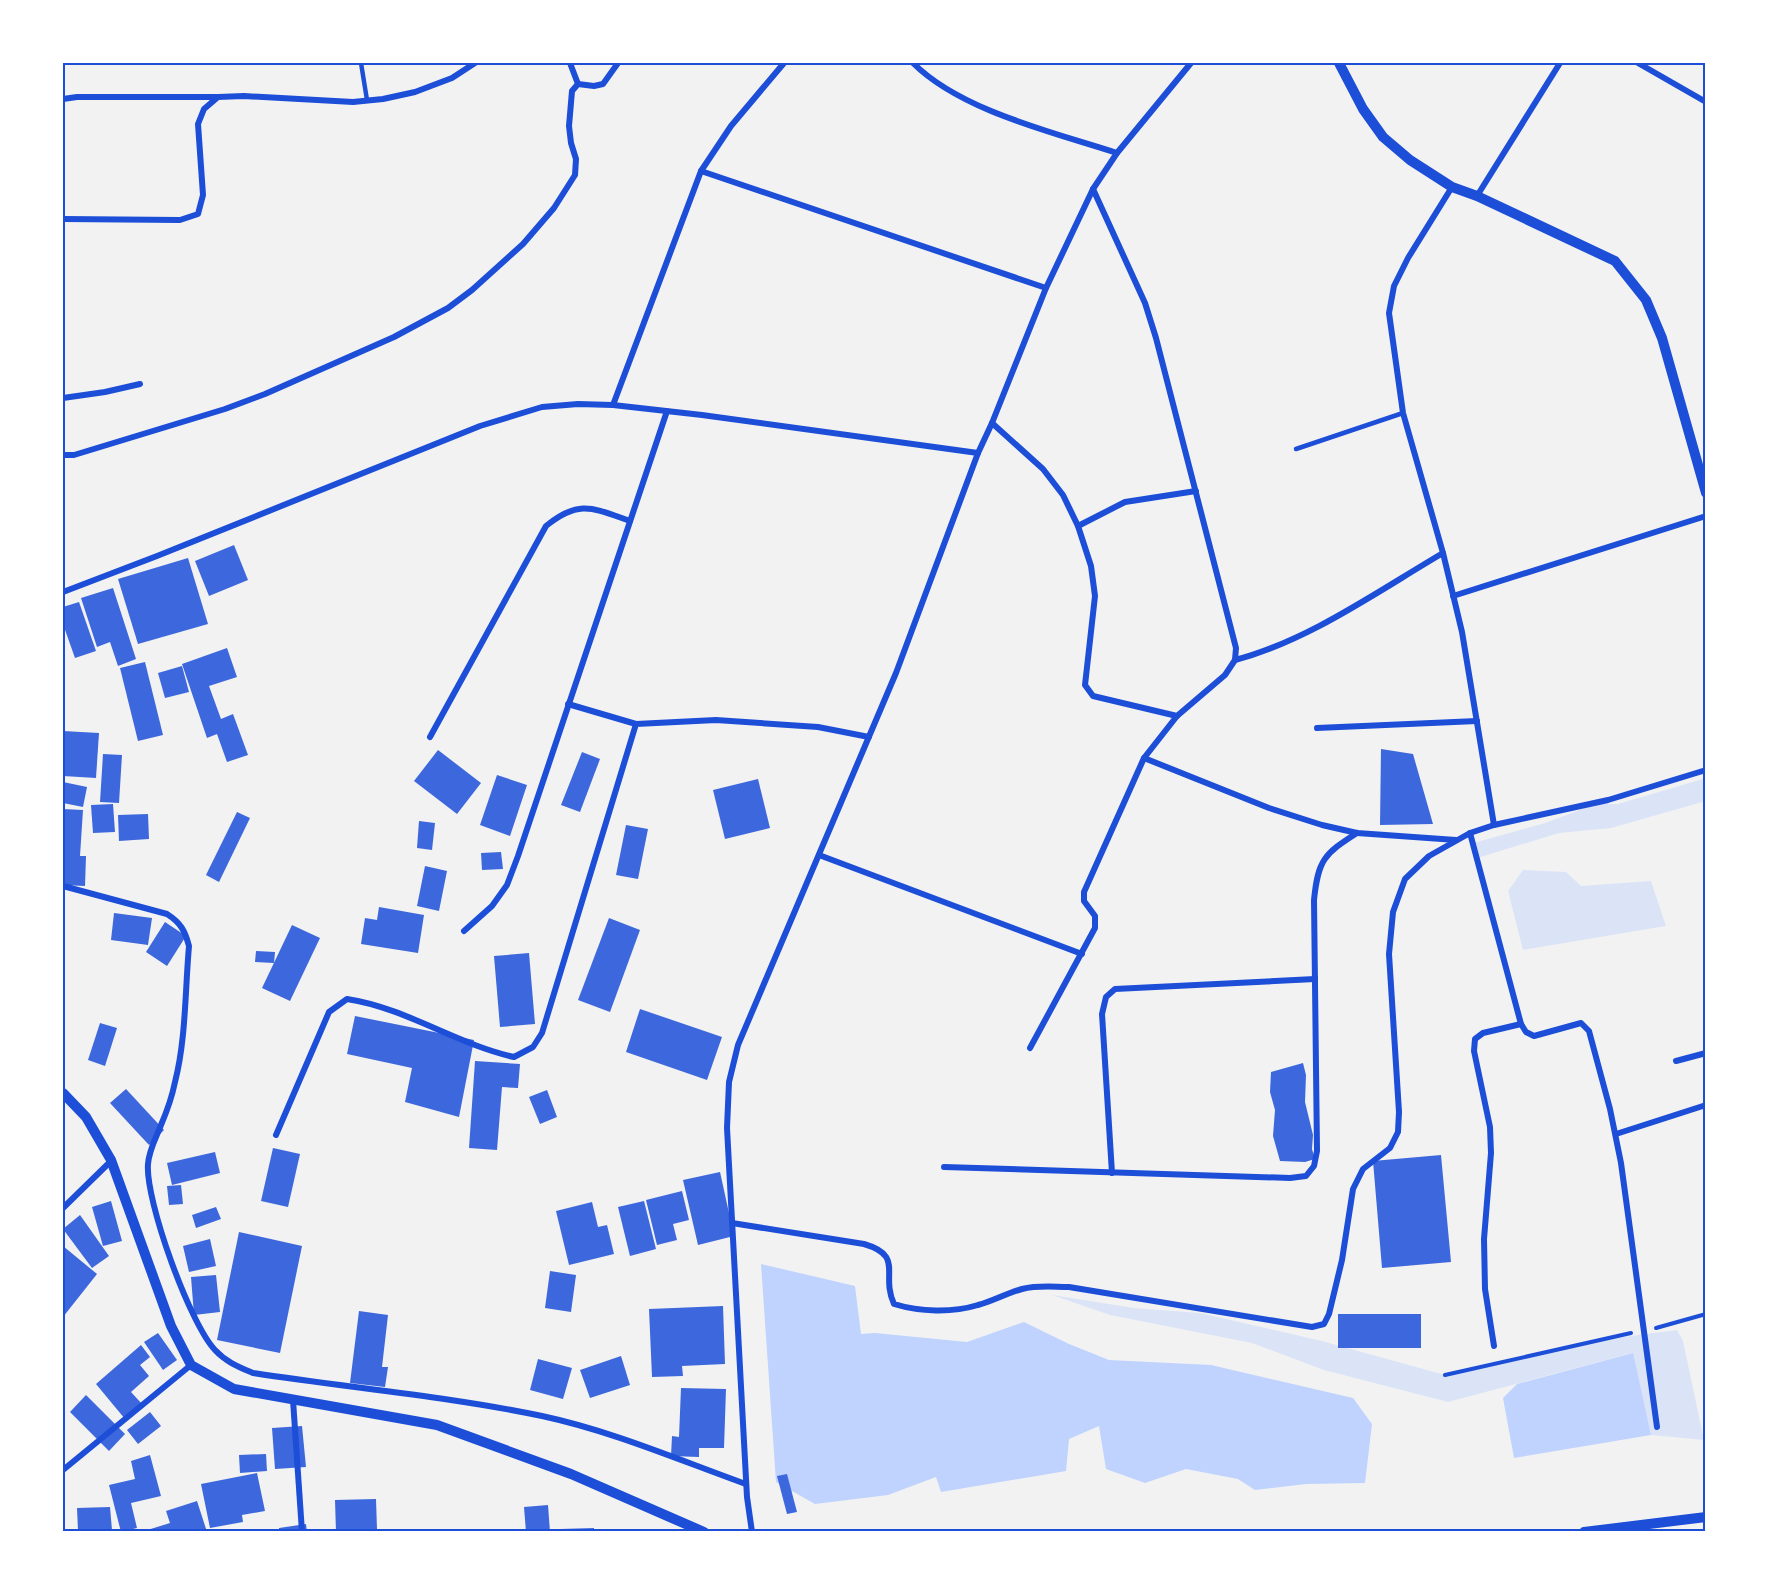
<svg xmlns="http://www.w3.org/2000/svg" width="1769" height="1595" font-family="'PT Sans Narrow',sans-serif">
	<rect width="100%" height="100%" fill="#f2f2f2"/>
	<g fill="#dbe4f7">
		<path d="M1706 778V801L1611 828 1559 833 1474 859 1470 844 1545 823 1596 804H1618Z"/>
		<path d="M1523 870 1566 872 1581 886 1651 881 1666 926 1523 950 1508 891Z"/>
		<path d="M1052 1295 1134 1308 1200 1313 1322 1341 1445 1375 1600 1340 1677 1330 1683 1341 1704 1440 1651 1435 1632 1353 1448 1402 1324 1370 1252 1343 1110 1315Z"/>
	</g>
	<g fill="#bfd3fe">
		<path d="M761 1264 855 1286 861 1334 875 1333 967 1342 1024 1322 1069 1344 1109 1360 1211 1365 1353 1398 1372 1424 1365 1483 1306 1484 1255 1490 1238 1479 1186 1469 1145 1483 1106 1469 1099 1426 1069 1439 1066 1471 941 1492 936 1477 888 1495 815 1504 776 1482Z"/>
		<path d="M1633 1353 1651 1435 1514 1458 1503 1398 1517 1384Z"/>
	</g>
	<g fill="#3d67dc">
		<path d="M234 545 248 580 209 596 195 561Z"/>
		<path d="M188 558 208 624 138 644 118 579Z"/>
		<path d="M113 588 136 659 118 666 110 642 97 647 81 598Z"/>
		<path d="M79 602 96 651 75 658 63 624V607Z"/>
		<path d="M227 648 237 677 209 686 221 719 233 714 248 755 227 762 217 734 207 738 182 664Z"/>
		<path d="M145 662 163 735 138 741 120 668Z"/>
		<path d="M182 666 189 692 165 698 158 673Z"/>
		<path d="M63 731 99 733 96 778 63 776Z"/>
		<path d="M1381 749 1413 754 1433 824 1380 825Z"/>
		<path d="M438 750 481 783 457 814 414 781Z"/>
		<path d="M582 752 600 759 580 812 561 805Z"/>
		<path d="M103 754 122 755 119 803 100 802Z"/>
		<path d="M497 775 527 785 510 836 480 825Z"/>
		<path d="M758 779 770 828 725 839 713 790Z"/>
		<path d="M63 782 87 787 83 807 63 803Z"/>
		<path d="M113 804 115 832 93 833 91 805Z"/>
		<path d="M63 809 83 810 80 856H86L85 886 63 885Z"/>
		<path d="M237 812 250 818 219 882 206 875Z"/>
		<path d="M148 814 149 839 119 841 118 815Z"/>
		<path d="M419 821 435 823 432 850 417 848Z"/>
		<path d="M626 825 648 829 638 879 616 875Z"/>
		<path d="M501 852 503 869 482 870 481 853Z"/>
		<path d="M425 866 447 871 439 911 417 906Z"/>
		<path d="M379 907 424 915 418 953 361 944 365 918 377 920Z"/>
		<path d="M114 913 152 918 148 945 111 940Z"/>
		<path d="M609 918 640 930 610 1012 578 1000Z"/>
		<path d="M165 922 186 936 167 966 146 952Z"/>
		<path d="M292 925 320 938 290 1001 262 988Z"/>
		<path d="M256 951 275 952 274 963 255 962Z"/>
		<path d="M529 953 535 1024 500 1027 494 956Z"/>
		<path d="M640 1009 722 1037 707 1080 626 1052Z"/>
		<path d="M355 1016 474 1040 459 1117 405 1102 412 1068 347 1054Z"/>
		<path d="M100 1023 117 1028 105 1066 88 1060Z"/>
		<path d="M475 1061 520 1064 518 1088 502 1087 497 1150 469 1148Z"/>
		<path d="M1303 1063 1306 1075 1305 1102 1313 1135 1312 1149 1315 1159 1305 1162 1280 1161 1273 1136 1275 1110 1270 1092 1271 1072Z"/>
		<path d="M126 1089 164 1130 149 1145 110 1103Z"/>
		<path d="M547 1090 557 1117 540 1124 529 1097Z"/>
		<path d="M273 1148 300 1154 288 1207 261 1201Z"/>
		<path d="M215 1152 220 1173 172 1185 167 1163Z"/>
		<path d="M1441 1155 1451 1262 1382 1268 1373 1161Z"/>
		<path d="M720 1172 734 1236 698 1245 683 1180Z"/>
		<path d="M181 1185 183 1204 169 1205 167 1186Z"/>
		<path d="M682 1191 689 1220 673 1224 677 1240 657 1245 646 1200Z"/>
		<path d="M111 1201 122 1241 103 1246 92 1207Z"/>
		<path d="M644 1201 656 1249 630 1256 618 1207Z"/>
		<path d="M592 1202 598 1227 607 1225 614 1254 569 1265 556 1211Z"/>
		<path d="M216 1207 221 1219 196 1228 192 1215Z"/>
		<path d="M80 1215 109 1256 92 1268 63 1229Z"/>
		<path d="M239 1232 302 1246 280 1353 217 1340Z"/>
		<path d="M210 1239 216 1266 189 1272 183 1246Z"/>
		<path d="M63 1246 97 1274 63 1317Z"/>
		<path d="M550 1271 576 1275 571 1312 545 1308Z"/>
		<path d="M216 1275 220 1312 194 1315 191 1277Z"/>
		<path d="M723 1306 725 1364 682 1366 683 1376 652 1377 649 1309Z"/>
		<path d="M359 1311 388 1315 382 1367H388L385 1387 350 1383Z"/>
		<rect x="1338" y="1314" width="83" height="34"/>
		<path d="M158 1333 177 1360 163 1370 144 1342Z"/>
		<path d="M141 1345 150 1357 140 1365 149 1376 131 1392 142 1404 125 1419 96 1384Z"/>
		<path d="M621 1356 630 1385 590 1398 580 1370Z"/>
		<path d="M538 1359 572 1368 563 1399 530 1390Z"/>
		<path d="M681 1388 726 1389 724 1448H699V1457L671 1456 672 1436 679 1437Z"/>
		<path d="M86 1395 125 1434 109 1451 70 1412Z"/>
		<path d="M150 1412 161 1426 138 1444 127 1430Z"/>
		<path d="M302 1426 306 1467 275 1469 272 1428Z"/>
		<path d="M266 1454 267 1471 240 1473 239 1455Z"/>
		<path d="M150 1455 161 1496 131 1503 137 1528 121 1532 109 1485 135 1479 131 1461Z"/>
		<path d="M257 1473 265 1511 242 1515 243 1522 210 1528 201 1484Z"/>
		<path d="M787 1474 797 1512 787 1514 777 1476Z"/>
		<path d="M376 1499 377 1529H384V1532H336L335 1500Z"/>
		<path d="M197 1501 207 1532H141L170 1523 166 1511Z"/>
		<path d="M548 1505 550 1532H526L524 1507Z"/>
		<path d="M110 1507 112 1530 78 1531 77 1508Z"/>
		<path d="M306 1524 307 1532H279V1528Z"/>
		<path d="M594 1528V1532H560V1529Z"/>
	</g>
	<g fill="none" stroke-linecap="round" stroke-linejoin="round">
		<g stroke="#1d4ed8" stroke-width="4">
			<path d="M1656 1328 1706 1314"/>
			<path d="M1445 1375 1631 1333"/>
		</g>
		<g stroke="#1d4ed8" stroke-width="4.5">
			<path d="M361 63 367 100"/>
			<path d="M1296 449 1403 413"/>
		</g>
		<g stroke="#1d4ed8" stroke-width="6">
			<path d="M570 63 578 84"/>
			<path d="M913 63C961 111 1053 132 1117 153"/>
			<path d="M1638 63 1706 102"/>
			<path d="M63 99 77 97H217"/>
			<path d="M701 171 1046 288"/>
			<path d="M1452 187 1408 258 1394 286 1389 313 1403 413 1443 553 1462 632 1494 825"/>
			<path d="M1477 196 1560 63"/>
			<path d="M63 219 180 220 198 214 203 195 198 124 204 109 218 97 244 96 353 102 383 99 415 92 452 78 475 63"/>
			<path d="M63 398 105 392 140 384"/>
			<path d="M613 405 701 171 731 126 784 63"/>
			<path d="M992 423 1043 469 1063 495 1078 526 1091 566 1095 596 1085 685 1093 696 1177 716"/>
			<path d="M63 455H74L225 409 265 394 394 337 448 308 472 290 523 244 554 208 575 175 576 159 571 143 569 126 572 91 578 84 594 86 603 84 618 63"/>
			<path d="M1078 526 1125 502 1196 491"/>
			<path d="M63 592 157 556 480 426 542 407 578 404 613 405 702 415 978 453"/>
			<path d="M1453 596 1706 516"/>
			<path d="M1235 660C1308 641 1378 591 1443 553"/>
			<path d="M568 704 636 724"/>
			<path d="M1317 728 1477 721"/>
			<path d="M430 737 546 526C579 499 593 508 630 521"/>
			<path d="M1144 758 1269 808 1322 825 1357 833 1456 840"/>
			<path d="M1470 833 1521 1024 1526 1032 1534 1036 1581 1023 1589 1031 1610 1109 1621 1163 1657 1427"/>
			<path d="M819 855 1082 954"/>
			<path d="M63 886 167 914C181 923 185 931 189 946 185 991 186 1039 175 1082 172 1097 167 1111 161 1125 156 1138 149 1150 148 1164 145 1200 190 1324 215 1350 226 1362 239 1367 253 1373 350 1388 447 1396 542 1416 612 1431 679 1460 746 1484"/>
			<path d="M464 931 492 906 507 885 518 856 667 411"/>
			<path d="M1030 1048 1095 928V916L1084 901V892L1144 758 1177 716 1225 675 1235 660 1236 648 1156 338 1145 303 1093 189"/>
			<path d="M1676 1061 1706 1053"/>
			<path d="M1616 1134 1706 1105"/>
			<path d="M276 1135 329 1012 347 999C406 1008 456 1044 514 1057L533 1047 542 1033 636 724 716 720 818 727 869 737"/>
			<path d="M944 1167 1290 1178 1306 1176 1314 1166 1317 1151 1314 900C1318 860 1324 854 1357 833"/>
			<path d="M1112 1173 1102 1014 1106 997 1115 989 1315 979"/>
			<path d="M63 1208 111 1161"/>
			<path d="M732 1223 864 1244C905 1256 880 1274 894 1304 920 1312 952 1313 978 1305 993 1301 1007 1293 1022 1289 1038 1285 1053 1287 1069 1287L1312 1327 1324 1324 1329 1314 1342 1260 1353 1189 1363 1169 1390 1148 1398 1132 1399 1112 1389 954 1393 912 1405 879 1429 856 1470 833 1494 825 1608 800 1706 770"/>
			<path d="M1494 1346 1485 1289 1484 1239 1491 1153 1490 1127 1474 1051 1475 1039 1483 1033 1521 1024"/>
			<path d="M293 1400 302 1532"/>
			<path d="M63 1470 191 1365"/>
			<path d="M752 1532 747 1497 727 1128 729 1082 738 1045 896 673 978 453 992 423 1046 288 1093 189 1117 153 1191 63"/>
		</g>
		<g stroke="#1d4ed8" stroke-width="10">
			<path d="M1339 63 1363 109 1383 137 1410 160 1452 187 1477 196 1615 261 1646 300 1662 338 1706 493"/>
			<path d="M63 1093 86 1117 111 1160 171 1326 191 1365 234 1389 437 1425 571 1474 704 1532"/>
			<path d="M1584 1532 1706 1517"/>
		</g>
	</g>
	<rect width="1769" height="1595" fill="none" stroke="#ffffff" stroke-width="129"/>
	<rect x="64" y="64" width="1640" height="1466" fill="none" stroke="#1d4ed8" stroke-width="2"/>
</svg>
